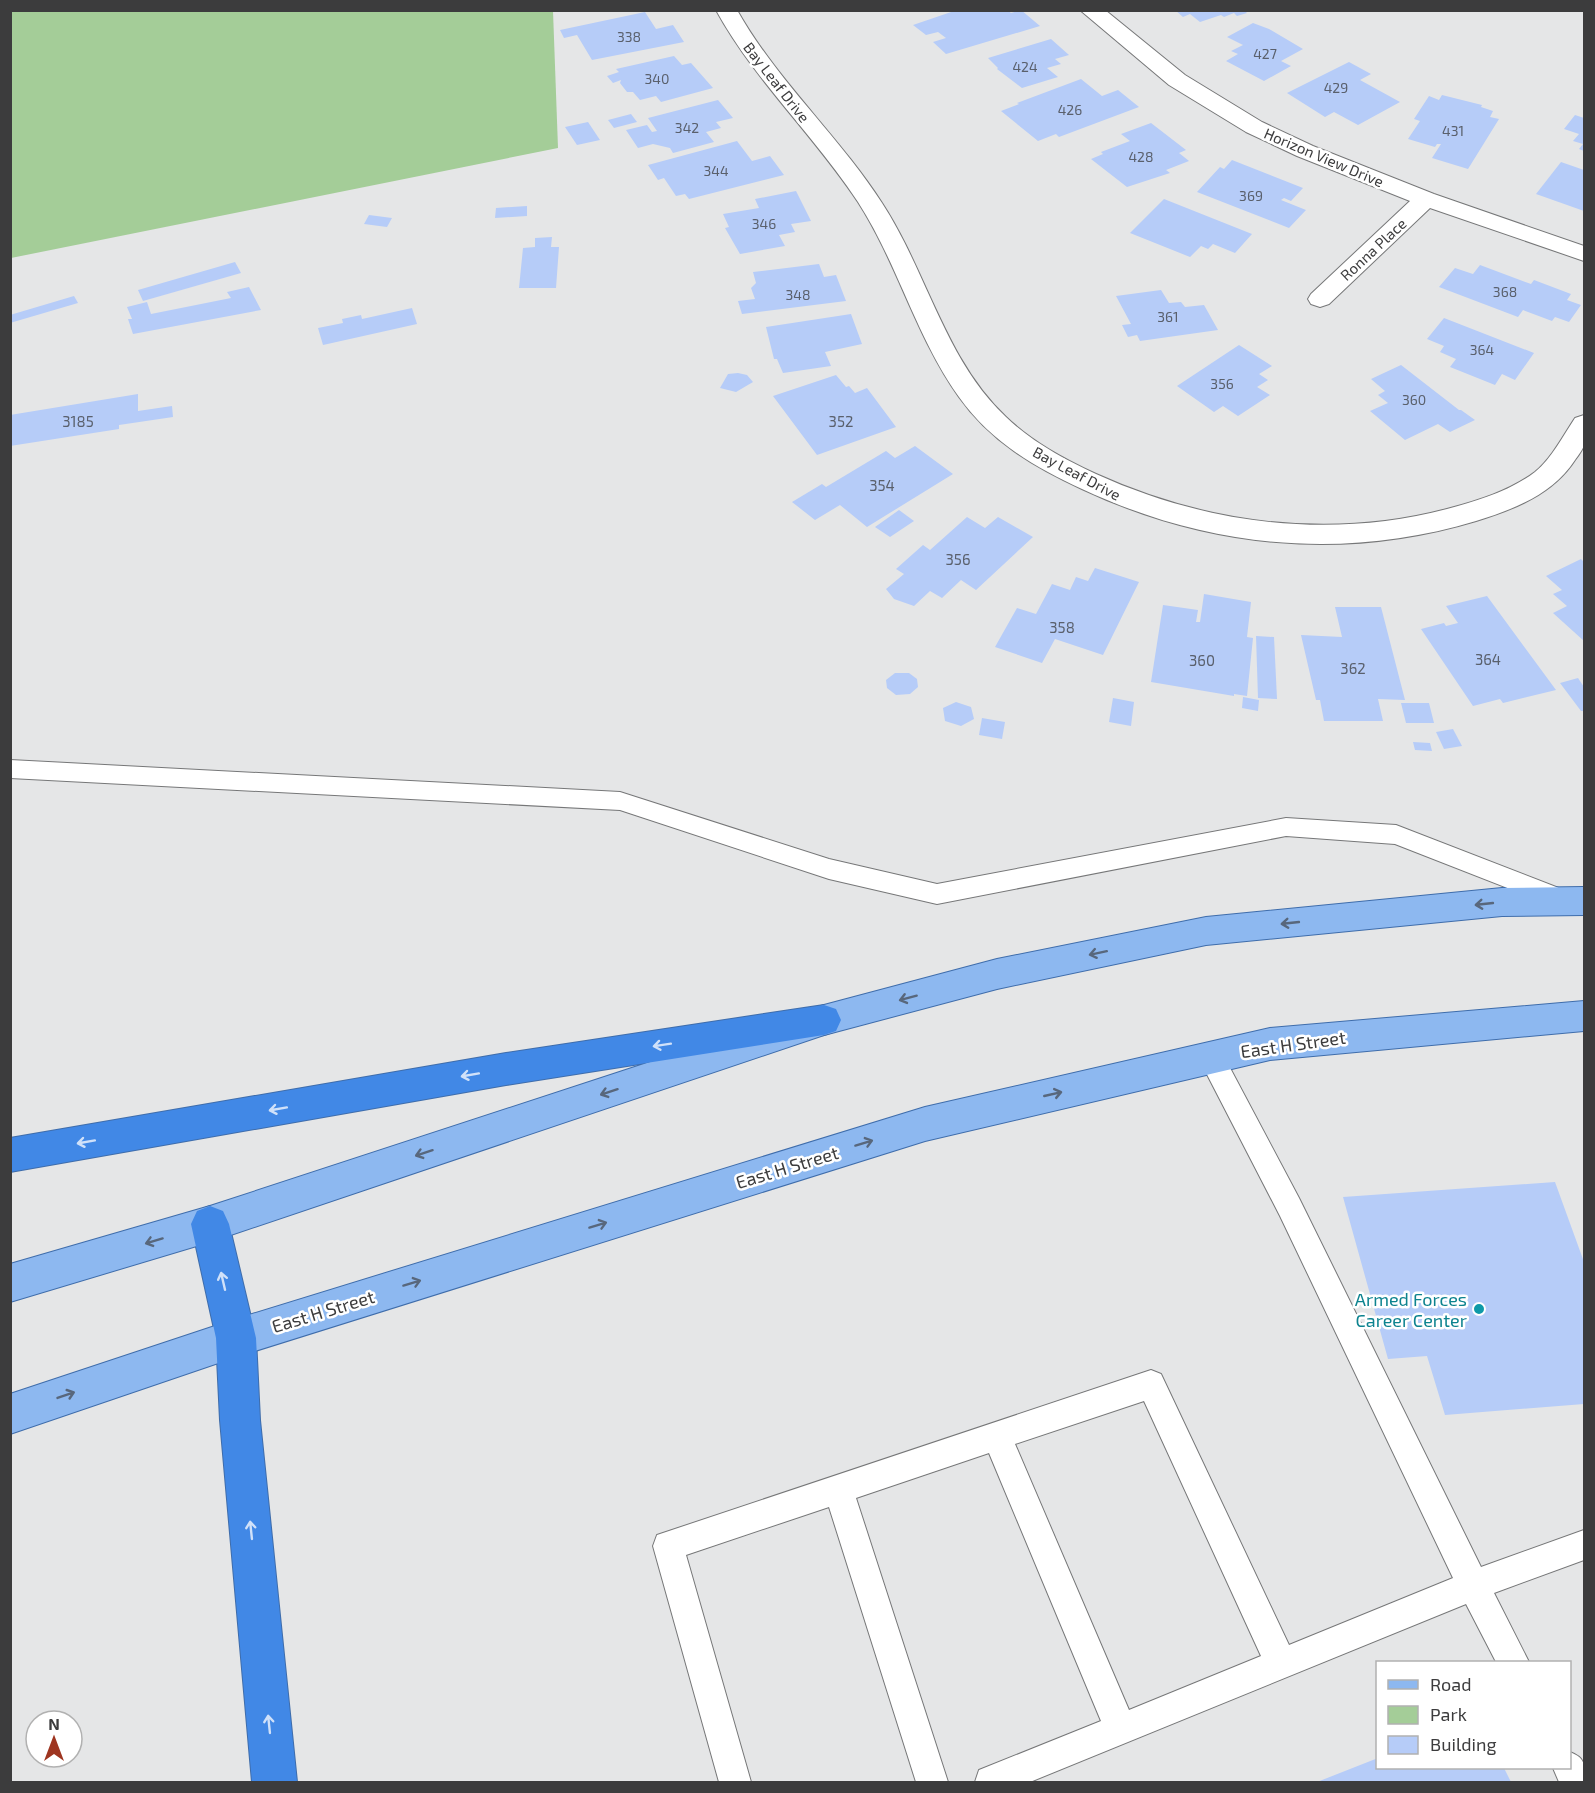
<svg xmlns="http://www.w3.org/2000/svg" width="1595" height="1793" font-family="'Exo 2',sans-serif">
	<rect width="100%" height="100%" fill="#e5e6e7"/>
	<path fill="#a4cd98" d="M11 10 553 11 558 148 11 258Z"/>
	<g fill="#b6ccf8">
		<path d="M957 10H1007L1011 13 1021 10 1040 26 946 54 933 42 946 38 938 32 926 35 913 25Z"/>
		<path d="M1175 10H1244L1247 13 1237 16 1234 13 1224 17 1221 15 1200 22 1190 14 1183 17Z"/>
		<path d="M645 12 656 29 673 25 684 42 592 60 577 35 564 38 560 30Z"/>
		<path d="M1253 23 1269 29 1303 49 1281 61 1291 66 1264 81 1226 61 1238 54 1231 51 1243 45 1227 37Z"/>
		<path d="M1051 39 1069 55 1055 59 1061 64 1047 68 1058 77 1022 88 997 69 998 68 988 58Z"/>
		<path d="M674 56 682 65 691 63 713 88 661 102 656 96 640 100 633 92H627L620 83 621 80 613 83 607 76 619 72 616 69Z"/>
		<path d="M1349 62 1371 74 1360 80 1400 102 1358 125 1334 112 1325 117 1287 93Z"/>
		<path d="M1081 79 1102 96 1118 90 1139 107 1059 137 1056 134 1038 141 1001 111 1019 104 1017 103Z"/>
		<path d="M1442 95 1482 105 1481 107 1493 111 1490 117 1499 119 1468 169 1432 158 1441 144H1437L1435 147 1408 139 1420 121 1414 119 1429 96 1439 100Z"/>
		<path d="M718 100 733 118 716 122 721 128 706 132 714 142 673 153 670 148 653 144 638 148 626 130 647 125 652 132 657 131 648 118Z"/>
		<path d="M631 114 637 122 614 128 608 120Z"/>
		<path d="M1575 115 1584 118V151L1579 149 1583 144 1573 141 1579 134 1564 129Z"/>
		<path d="M588 122 600 140 577 145 565 127Z"/>
		<path d="M1151 123 1186 150 1179 153 1189 161 1166 170 1170 173 1127 187 1091 159 1103 154 1101 152 1130 141 1121 134Z"/>
		<path d="M737 141 752 161 770 156 784 175 689 199 685 194 676 196 664 178 658 180 648 165Z"/>
		<path d="M1232 160 1303 188 1291 201 1284 198 1281 200 1306 210 1289 228 1197 192 1220 167 1224 169Z"/>
		<path d="M1561 162 1584 170V211L1536 194Z"/>
		<path d="M796 191 811 221 791 224 795 232 779 235 785 246 740 254 725 228 729 227 723 214 759 208 755 199Z"/>
		<path d="M1164 199 1252 234 1235 253 1213 244 1208 249 1201 246 1190 257 1130 233Z"/>
		<path d="M527 206V216L495 218 496 208Z"/>
		<path d="M369 215 392 218 387 227 364 224Z"/>
		<path d="M552 237 551 247H559L556 288H519L523 248 535 247V238Z"/>
		<path d="M235 262 241 273 143 301 138 290Z"/>
		<path d="M819 264 824 277 836 275 846 301 742 314 738 301 755 299 751 288 756 283 753 272Z"/>
		<path d="M1480 265 1531 284 1534 280 1571 294 1567 300 1581 305 1569 322 1555 317 1552 321 1523 310 1518 317 1439 287 1455 268 1473 274Z"/>
		<path d="M249 287 261 310 133 334 128 319H132L127 307 147 302 151 314 231 298 227 292Z"/>
		<path d="M1161 290 1169 303 1181 302 1185 307 1204 305 1218 330 1140 341 1137 335 1128 337 1122 325 1131 324 1116 296Z"/>
		<path d="M74 296 78 303 10 323V315Z"/>
		<path d="M412 308 417 324 323 345 318 328 343 323 342 319 361 315 362 319Z"/>
		<path d="M851 314 862 344 825 352 831 366 783 373 777 359H774L766 327Z"/>
		<path d="M1444 318 1534 353 1515 380 1502 374 1495 385 1450 367 1456 359 1440 352 1444 346 1427 339Z"/>
		<path d="M1239 345 1272 366 1259 374 1268 380 1257 387 1270 395 1238 416 1223 406 1214 412 1177 386Z"/>
		<path d="M1401 365 1459 410H1461L1475 420 1450 432 1438 424 1405 440 1370 411 1388 403 1378 395 1385 391 1371 379Z"/>
		<path d="M738 373 747 375 753 382 736 392 720 388 728 374Z"/>
		<path d="M836 375 846 387 849 386 855 393 867 388 896 427 817 455 773 396Z"/>
		<path d="M138 394V411L172 406 173 417 119 425V429L10 446V415Z"/>
		<path d="M915 446 953 474 867 527 840 505 815 520 792 502 822 484 826 487 886 451 895 458Z"/>
		<path d="M899 510 914 521 890 537 875 527Z"/>
		<path d="M967 517 985 528 998 517 1033 537 976 590 961 580 942 598 930 591 914 606 894 599 886 589 904 574 896 569 923 545 930 550Z"/>
		<path d="M1581 559 1584 562V641L1553 613 1567 606 1553 594 1562 590 1546 576Z"/>
		<path d="M1095 568 1139 582 1103 655 1055 639 1042 663 995 647 1017 608 1036 614 1052 584 1070 590 1076 577 1088 581Z"/>
		<path d="M1204 594 1251 602 1247 637 1253 638 1247 696 1234 694V696L1151 682 1163 605 1198 610 1196 622H1200Z"/>
		<path d="M1487 596 1556 690 1503 703 1500 699 1473 706 1421 629 1444 623 1446 626 1458 623 1446 606Z"/>
		<path d="M1335 607H1381L1405 700 1378 699 1383 721H1324L1320 700H1316L1301 635 1342 637Z"/>
		<path d="M1256 636 1274 637 1277 699 1258 698Z"/>
		<path d="M895 673H909L917 679 918 687 910 694 896 695 887 688 886 680Z"/>
		<path d="M1578 678 1584 687V711H1581L1560 683Z"/>
		<path d="M1243 697 1259 700 1258 711 1242 708Z"/>
		<path d="M1113 698 1134 702 1131 726 1109 722Z"/>
		<path d="M956 702 971 707 974 719 961 726 945 721 943 708Z"/>
		<path d="M1401 703H1429L1434 723H1406Z"/>
		<path d="M982 718 1005 722 1002 739 979 735Z"/>
		<path d="M1453 729 1462 746 1444 749 1436 732Z"/>
		<path d="M1413 742 1430 743 1432 751 1415 750Z"/>
		<path d="M1555 1182 1584 1262V1404L1445 1415 1427 1356 1388 1359 1343 1197Z"/>
		<path d="M1378 1758V1768H1504L1511 1782H1317Z"/>
	</g>
	<g fill="none" stroke-linecap="round" stroke-linejoin="round">
		<g stroke="#767778" stroke-width="2">
			<g id="lane">
				<path d="M10 760 620 792 829 859 937 884 1286 818 1396 825 1569 892 1573 899 1569 906 1561 909 1395 844 1286 836 937 904 829 879 620 810 10 778Z"/>
				<path d="M1211 1046 1220 1049 1299 1198 1481 1567 1584 1530V1560L1494 1593 1529 1662H1496L1466 1604 1030 1782H975L979 1770 1101 1721 989 1453 856 1498 948 1782H916L829 1507 686 1555 751 1782H719L653 1546 657 1535 1151 1370 1161 1374 1289 1645 1453 1578 1280 1216 1198 1057 1202 1049ZM1144 1401 1261 1656 1129 1710 1015 1444Z"/>
				<path d="M1570 1752C1587 1759 1584 1765 1584 1782H1559L1553 1768H1570Z"/>
			</g>
		</g>
		<g stroke="#767778" stroke-width="2">
			<g id="street">
				<path d="M716 10H737C777 81 838 135 882 203 927 272 945 360 1006 417 1032 442 1064 459 1096 474 1206 524 1329 540 1447 509 1477 501 1510 491 1535 472 1552 458 1563 436 1575 418L1584 415C1585 423 1587 436 1584 445 1583 449 1578 456 1575 460 1553 494 1515 509 1476 521 1343 561 1208 548 1082 489 1034 467 990 441 959 397 916 337 898 264 858 202 814 135 755 81 716 10Z"/>
				<path d="M1080 10H1105L1185 75 1262 122 1313 146 1434 194 1584 246V261L1430 208 1329 304 1320 307 1311 304 1308 299 1311 294 1410 201 1297 156 1246 132 1169 85Z"/>
			</g>
		</g>
		<g stroke="#3f6dab" stroke-width="2">
			<g id="primary">
				<path d="M1584 887V915L1502 916 1206 945 997 989 824 1035 210 1242 10 1302V1264L210 1206 824 1005 997 959 1206 917 1502 888Z"/>
				<path d="M1584 1001V1031L1270 1060 925 1141 236 1357 10 1434V1394L236 1319 925 1107 1270 1028Z"/>
			</g>
		</g>
		<g stroke="#3f6dab" stroke-width="2">
			<g id="highway">
				<path d="M824 1005 836 1009 841 1020 836 1031 824 1035 506 1085 10 1172V1138L506 1053Z"/>
				<path d="M210 1206 223 1211 229 1224 256 1338 260 1420 297 1782H252L220 1420 216 1338 191 1224 197 1211Z"/>
			</g>
		</g>
		<use href="#lane" fill="#fff" fill-rule="evenodd"/>
		<use href="#street" fill="#fff" fill-rule="evenodd"/>
		<use href="#primary" fill="#8db8f0" fill-rule="evenodd"/>
		<use href="#highway" fill="#4188e6" fill-rule="evenodd"/>
	</g>
	<defs><path id="oneway-shaft" d="M-6 0H5M1.5-3L5.5 0L1.5 3" fill="none" stroke-width="1.6" stroke-linecap="round" stroke-linejoin="round" transform="scale(1.5)"/></defs>
	<g stroke="#58677c">
		<use href="#oneway-shaft" transform="translate(1484 904) rotate(174)"/>
		<use href="#oneway-shaft" transform="translate(1290 923) rotate(174)"/>
		<use href="#oneway-shaft" transform="translate(1098 953) rotate(168)"/>
		<use href="#oneway-shaft" transform="translate(908 998) rotate(165)"/>
		<use href="#oneway-shaft" transform="translate(609 1092) rotate(162)"/>
		<use href="#oneway-shaft" transform="translate(1053 1094) rotate(-13)"/>
		<use href="#oneway-shaft" transform="translate(864 1143) rotate(-17)"/>
		<use href="#oneway-shaft" transform="translate(424 1153) rotate(162)"/>
		<use href="#oneway-shaft" transform="translate(598 1225) rotate(-17)"/>
		<use href="#oneway-shaft" transform="translate(154 1241) rotate(163)"/>
		<use href="#oneway-shaft" transform="translate(412 1283) rotate(-17)"/>
		<use href="#oneway-shaft" transform="translate(66 1395) rotate(-19)"/>
	</g>
	<g stroke="#d0e1f9">
		<use href="#oneway-shaft" transform="translate(662 1045) rotate(171)"/>
		<use href="#oneway-shaft" transform="translate(470 1075) rotate(170)"/>
		<use href="#oneway-shaft" transform="translate(278 1109) rotate(170)"/>
		<use href="#oneway-shaft" transform="translate(86 1142) rotate(170)"/>
		<use href="#oneway-shaft" transform="translate(223 1281) rotate(-103)"/>
		<use href="#oneway-shaft" transform="translate(251 1530) rotate(-96)"/>
		<use href="#oneway-shaft" transform="translate(269 1724) rotate(-96)"/>
	</g>
	<circle fill="#0f9aa8" stroke="#fff" stroke-width="2" cx="1479" cy="1309" r="6"/>
	<g text-anchor="middle" dominant-baseline="central" stroke-width="5" stroke-linejoin="round" paint-order="stroke">
		<g font-size="14" fill="#5a606c">
			<text x="629" y="36">338</text>
			<text x="1265" y="53">427</text>
			<text x="1025" y="66">424</text>
			<text x="657" y="78">340</text>
			<text x="1336" y="87">429</text>
			<text x="1070" y="109">426</text>
			<text x="687" y="127">342</text>
			<text x="1453" y="130">431</text>
			<text x="1141" y="156">428</text>
			<text x="716" y="170">344</text>
			<text x="1251" y="195">369</text>
			<text x="764" y="223">346</text>
			<text x="1505" y="291">368</text>
			<text x="798" y="294">348</text>
			<text x="1168" y="316">361</text>
			<text x="1482" y="349">364</text>
			<text x="1222" y="383">356</text>
			<text x="1414" y="399">360</text>
		</g>
		<g font-size="15" fill="#3c3c3d" stroke="#fff">
			<text transform="translate(777 82) rotate(52)">Bay Leaf Drive</text>
			<text transform="translate(1324 157) rotate(23)">Horizon View Drive</text>
			<text transform="translate(1373 249) rotate(-43)">Ronna Place</text>
			<text transform="translate(1077 473) rotate(28)">Bay Leaf Drive</text>
		</g>
		<g font-size="15" fill="#5a606c">
			<text x="78" y="421">3185</text>
			<text x="841" y="421">352</text>
			<text x="882" y="485">354</text>
			<text x="958" y="559">356</text>
			<text x="1062" y="627">358</text>
			<text x="1488" y="659">364</text>
			<text x="1202" y="660">360</text>
			<text x="1353" y="668">362</text>
		</g>
		<g font-size="18" fill="#3c3c3d" stroke="#fff">
			<text transform="translate(1293 1044) rotate(-8)">East H Street</text>
			<text transform="translate(787 1167) rotate(-17)">East H Street</text>
			<text transform="translate(323 1311) rotate(-17)">East H Street</text>
		</g>
		<g font-size="18" fill="#0d838f" stroke="#fff" text-anchor="end">
			<text x="1467" y="1299">Armed Forces<tspan x="1467" dy="21">Career Center</tspan></text>
		</g>
	</g>
	<rect width="1595" height="1793" fill="none" stroke="#3c3c3d" stroke-width="24"/>
	<rect x="1376" y="1661" width="195" height="108" fill="#ffffff" stroke="#b1b1b1" stroke-width="1.5"/>
	<rect x="1388" y="1680" width="30" height="9" fill="#8db8f0" stroke="#b1b1b1" stroke-width="1.5"/>
	<text x="1430" y="1691" font-size="18" fill="#3c3c3d">Road</text>
	<rect x="1388" y="1706" width="30" height="18" fill="#a4cd98" stroke="#b1b1b1" stroke-width="1.5"/>
	<text x="1430" y="1721" font-size="18" fill="#3c3c3d">Park</text>
	<rect x="1388" y="1736" width="30" height="18" fill="#b6ccf8" stroke="#b1b1b1" stroke-width="1.5"/>
	<text x="1430" y="1751" font-size="18" fill="#3c3c3d">Building</text>
	<g transform="translate(54 1739)"><circle r="28" fill="#ffffff" stroke="#b1b1b1" stroke-width="1.5"/>
	<path d="M0-4.5L10 22L0 15L-10 22Z" fill="#9e3520"/>
	<text y="-9" font-size="16" font-weight="bold" text-anchor="middle" fill="#3c3c3d">N</text>
	</g>
</svg>
